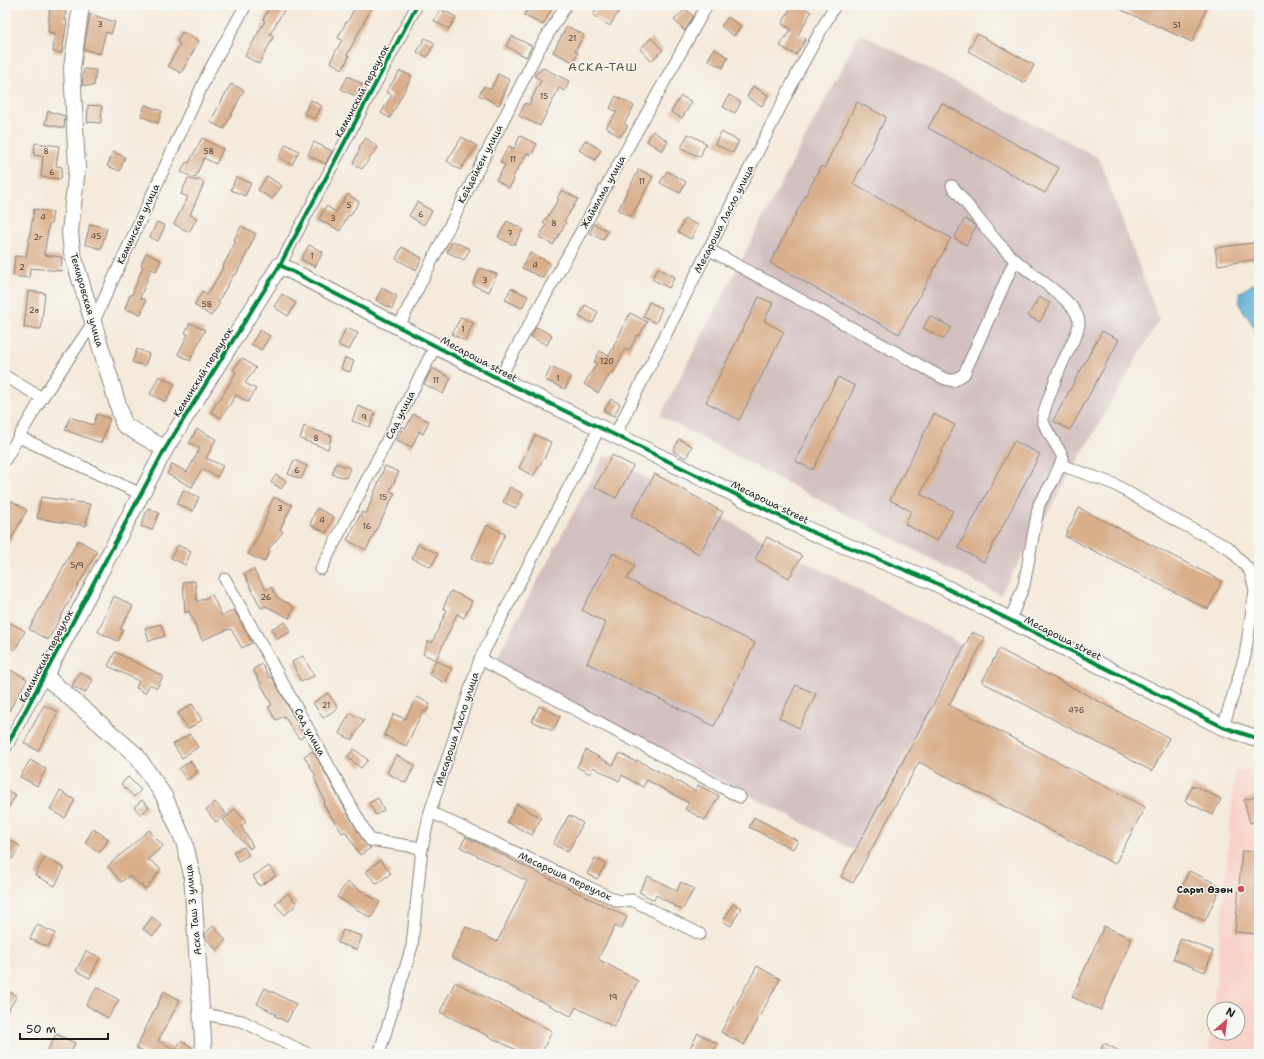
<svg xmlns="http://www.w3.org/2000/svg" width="1264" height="1059" font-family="'Shantell Sans',sans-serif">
	<rect width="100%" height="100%" fill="#f6f6f2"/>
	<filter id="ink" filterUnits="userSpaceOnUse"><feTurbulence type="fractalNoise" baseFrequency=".025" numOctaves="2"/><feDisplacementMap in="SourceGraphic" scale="8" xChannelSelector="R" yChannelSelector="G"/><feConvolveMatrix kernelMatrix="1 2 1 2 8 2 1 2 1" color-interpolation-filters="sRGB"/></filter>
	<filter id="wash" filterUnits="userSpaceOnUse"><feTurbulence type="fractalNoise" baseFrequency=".012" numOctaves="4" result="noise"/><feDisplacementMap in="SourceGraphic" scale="16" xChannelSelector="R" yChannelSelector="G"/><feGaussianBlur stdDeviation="0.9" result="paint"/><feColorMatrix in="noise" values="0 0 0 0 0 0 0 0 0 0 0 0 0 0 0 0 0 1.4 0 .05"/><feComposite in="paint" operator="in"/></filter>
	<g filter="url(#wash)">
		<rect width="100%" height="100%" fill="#f4eadb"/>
		<path fill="#f7d1c7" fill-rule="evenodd" d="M1259 769V1054H1209L1235 770ZM1214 1009H1238V1033H1214Z"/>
		<g fill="#d2bfc0">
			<path d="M860 33 1099 158 1159 320 1000 595 660 416Z"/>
			<path d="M604 455 963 645 854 850 495 661Z"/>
		</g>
		<path fill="#57abd2" stroke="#3a6477" d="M1253 284H1259V327H1254L1240 306 1239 293Z"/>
		<g id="blocks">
			<g fill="#d9ae8a">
				<path d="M50 5H66L65 20H67L62 53 53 52 55 33 48 32Z"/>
				<path d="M271 5H287L270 34 274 36 259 64 245 56 265 21 263 19Z"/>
				<path d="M356 5H373L347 55 349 56 343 69 330 62 342 40 338 38 346 22 347 23Z"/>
				<path d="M530 5H554L543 25 524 15Z"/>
				<path d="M599 5H609L619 11 610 26 593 15Z"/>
				<path d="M792 5H799L811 12 798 35 806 39 796 55 780 46 791 29 782 24Z"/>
				<path d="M1111 5H1208L1192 42Z"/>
				<path d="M440 9 456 17 449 29 434 21Z"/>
				<path d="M686 9 693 16 685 31 674 20Z"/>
				<path d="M90 14 115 22 111 34 106 32 100 54 84 49Z"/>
				<path d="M728 17 741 26 734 36 721 26Z"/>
				<path d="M567 26 584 35 575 51 578 52 573 62 553 52Z"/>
				<path d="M182 32 199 41 181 73 168 66 180 44 177 42Z"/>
				<path d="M977 34 1034 65 1025 83 968 51Z"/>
				<path d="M512 36 532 46 526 57 506 46Z"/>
				<path d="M425 38 435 43 427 57 417 52Z"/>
				<path d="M651 38 663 50 651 61 640 49Z"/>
				<path d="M714 49 728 57 723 68 708 60Z"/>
				<path d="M543 68 569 81 565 91 559 88 540 126 519 116 525 103 529 105 541 80 534 76Z"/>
				<path d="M84 69 96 70 94 86 82 85Z"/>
				<path d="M400 71 412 76 390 118 381 113 392 95 386 92Z"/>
				<path d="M498 74 510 80 499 105 479 95 484 86 491 89Z"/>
				<path d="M348 76 362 84 355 96 341 89Z"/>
				<path d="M231 84 244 90 224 129 210 122Z"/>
				<path d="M753 86 768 95 762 106 747 97Z"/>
				<path d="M729 95 741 102 735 113 723 107Z"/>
				<path d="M616 96 634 106 624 124 628 126 620 137 606 127 617 112 610 108Z"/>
				<path d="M681 96 692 102 682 118 671 112Z"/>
				<path d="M311 100 322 106 315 119 304 113Z"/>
				<path d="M857 102 886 117 853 184 951 238 899 334 804 282V281L770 263 821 166 824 168Z"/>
				<path d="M942 103 1059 168 1045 193 928 128Z"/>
				<path d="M88 105 102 106 101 123 87 122Z"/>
				<path d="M145 105 162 111 158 123 141 116Z"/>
				<path d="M48 111 65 116 64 128 45 124Z"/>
				<path d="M653 131 668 141 662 151 647 141Z"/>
				<path d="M721 132 739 141 733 153 715 144Z"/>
				<path d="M688 134 706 143 700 157 681 148Z"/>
				<path d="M520 136 537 144 531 155 527 153 512 178 514 180 509 188 496 180 505 165 500 162 509 146 514 149Z"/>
				<path d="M462 137 477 146 460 170 447 161Z"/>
				<path d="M202 138 223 149 216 164 204 158 195 178 181 172 186 162 189 163Z"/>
				<path d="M366 138 378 147 362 169 353 164 360 148 359 147Z"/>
				<path d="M585 140 601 150 595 160 579 150Z"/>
				<path d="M314 142 332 151 325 164 308 155Z"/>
				<path d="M35 143 59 146 56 166 62 167 61 179 41 177 43 156 34 155Z"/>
				<path d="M286 144 299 151 292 165 279 157Z"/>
				<path d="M113 152 125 157 120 171 107 166Z"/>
				<path d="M639 169 653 177 631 217 618 210Z"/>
				<path d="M667 171 686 182 680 193 660 183Z"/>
				<path d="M267 176 282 186 272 199 258 190Z"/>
				<path d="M236 177 251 183 245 196 231 190Z"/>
				<path d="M188 178 197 181 198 179 204 183 190 215 197 218 189 232 174 224 188 197 181 194Z"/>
				<path d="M562 190 578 199 564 222 566 223 553 245 539 237 546 225 543 223 559 199 557 198Z"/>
				<path d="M348 194 359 202 350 216 348 215 340 231 319 219 326 206 336 212Z"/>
				<path d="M417 202 432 211 424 225 409 216Z"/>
				<path d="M34 209 53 212 51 224H49L44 255 62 257 61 271 30 268 29 278 13 276 15 256 26 257Z"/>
				<path d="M685 219 698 225 691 239 678 232Z"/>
				<path d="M965 219 973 224 976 227 966 245 954 238Z"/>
				<path d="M507 221 523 229 515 244H511L498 237Z"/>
				<path d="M157 222 165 226 158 241 150 237Z"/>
				<path d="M90 224 107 228 101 249 85 244Z"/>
				<path d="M594 224 608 231 603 240 590 233Z"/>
				<path d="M241 226 256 234 236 275 234 274 218 302 220 303 211 316 194 305 203 291 207 295 223 268H222L236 241 234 240Z"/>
				<path d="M453 241 470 249 464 260 447 252Z"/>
				<path d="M1259 242V259L1218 265 1215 248Z"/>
				<path d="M309 245 323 252 315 267 301 259Z"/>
				<path d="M402 247 422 258 416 270 396 259Z"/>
				<path d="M146 253 161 260 156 271 151 269 140 298 146 300 141 314 125 309 130 295H132L143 266 141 265Z"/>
				<path d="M530 253 550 263 543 278 522 268Z"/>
				<path d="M480 268 497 274 489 292 473 285Z"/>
				<path d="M658 268 675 277 669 288 652 279Z"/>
				<path d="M382 288 397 296 392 309 376 300Z"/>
				<path d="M511 288 528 296 522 308 505 300Z"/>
				<path d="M28 291 45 293 41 329 24 328Z"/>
				<path d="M282 294 296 303 288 316 274 307Z"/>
				<path d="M759 297 773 303 764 321 784 332 739 420 706 402Z"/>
				<path d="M1039 297 1050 303 1040 322 1028 316Z"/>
				<path d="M649 302 662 308 656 323 643 317Z"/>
				<path d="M585 305 598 312 593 323 579 317Z"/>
				<path d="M630 313 647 322 639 336 637 335 629 351 625 349 614 372 612 371 598 393 584 384 597 363 594 362 600 351 609 356Z"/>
				<path d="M930 316 951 327 944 339 923 328Z"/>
				<path d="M461 317 473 323 465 341 452 334Z"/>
				<path d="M190 323 205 330 190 361 178 354 188 334 185 333Z"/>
				<path d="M536 327 552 335 547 345 531 337Z"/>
				<path d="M346 328 358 333 349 350 338 345Z"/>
				<path d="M260 330 270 336 261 350 251 344Z"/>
				<path d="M1102 331 1119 340 1070 430 1053 421Z"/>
				<path d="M137 349 149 354 145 366 132 362Z"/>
				<path d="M242 358 256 368 245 383 256 389 248 402 236 395 221 418 211 412 219 399 220 400 236 372 233 370Z"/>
				<path d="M345 358 354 361 350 372 341 369Z"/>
				<path d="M551 367 571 377 565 389 545 380Z"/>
				<path d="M432 368 451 378 443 394 424 384Z"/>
				<path d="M159 376 175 384 166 402 150 394Z"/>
				<path d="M838 377 855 386 813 470 795 461Z"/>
				<path d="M611 399 620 404 614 416 604 411Z"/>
				<path d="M358 406 375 413 370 427 352 421Z"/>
				<path d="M97 414 110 419 101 443 65 430 70 417 93 425Z"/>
				<path d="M413 414 429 421 423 434 419 431 412 447 397 440 403 427 406 428Z"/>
				<path d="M934 414 955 425 920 494 953 511 937 541 905 524 911 511 890 500Z"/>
				<path d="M304 426 332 436 328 449 300 439Z"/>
				<path d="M197 429 216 439 206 458 223 466 217 477 202 469 192 487 167 474 172 464 187 472 200 448 189 443Z"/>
				<path d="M535 435 551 442 545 457 533 476 519 468Z"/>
				<path d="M679 439 692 446 686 458 673 451Z"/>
				<path d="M1014 441 1040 454 984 562 958 548Z"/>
				<path d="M612 455 633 466 616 498 595 487Z"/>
				<path d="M294 460 307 466 301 479 288 474Z"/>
				<path d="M336 463 350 468 346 478 332 474Z"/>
				<path d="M385 466 399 472 390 491 395 493 366 550 347 540 362 512 366 514Z"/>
				<path d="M655 474 723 512 699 554 631 516Z"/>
				<path d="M276 475 286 481 281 489 271 482Z"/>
				<path d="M510 487 523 494 516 508 503 502Z"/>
				<path d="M183 490 199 497 193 511 177 504Z"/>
				<path d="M41 497 90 504 86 526 37 518Z"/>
				<path d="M274 497 292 505 280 530 283 532 268 550 270 551 264 562 248 554 261 531 268 512 267 511Z"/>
				<path d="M8 499 27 510 5 551V505Z"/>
				<path d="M148 508 159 513 152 530 141 526Z"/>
				<path d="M317 508 334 517 326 533 310 524Z"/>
				<path d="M1079 508 1222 581 1208 609 1065 536Z"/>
				<path d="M487 525 505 534 490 566 471 559Z"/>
				<path d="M767 537 802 556 789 578 755 559Z"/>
				<path d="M78 540 97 551 48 640 29 629Z"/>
				<path d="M418 544 438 554 431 567 412 558Z"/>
				<path d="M178 545 191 552 185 565 171 558Z"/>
				<path d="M613 553 635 565 627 579 755 643 714 726 587 663 606 623 582 610Z"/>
				<path d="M253 569 266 590 271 587 277 597 294 607 289 618 266 606 261 608 244 574Z"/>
				<path d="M195 581 197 602 212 595 222 616 234 610 252 643 242 648 231 629 229 630V629L202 640 189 611 185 613 183 582Z"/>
				<path d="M451 591 472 601 464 618 457 614 436 660 423 654 428 641 432 643 447 610 443 608Z"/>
				<path d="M114 596 133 606 120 629 123 630 118 641 98 632Z"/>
				<path d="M5 620 25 631 15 650 5 645Z"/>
				<path d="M285 622 290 632 277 639 271 629Z"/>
				<path d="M161 624 165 636 149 641 145 628Z"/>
				<path d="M972 632 985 638 949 705 1145 807 1115 864 919 762 853 883 841 877Z"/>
				<path d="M999 649 1169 738 1152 771 982 682Z"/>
				<path d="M115 652 163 676 157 688 150 684 145 693 136 688 139 681 108 666Z"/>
				<path d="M303 656 314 676 301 682 292 662Z"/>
				<path d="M436 660 452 669 445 683 429 674Z"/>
				<path d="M262 664 270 678 272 677 304 736 299 739 284 716 276 720 268 707 272 705 253 669Z"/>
				<path d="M5 667 27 679 5 718Z"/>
				<path d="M80 672 93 680 85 693 72 686Z"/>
				<path d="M796 685 816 694 799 728 779 718Z"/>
				<path d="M328 693 338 708 323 718 313 703Z"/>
				<path d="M417 697 430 704 426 712 423 711 406 746 384 735 394 714 405 719Z"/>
				<path d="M192 704 202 720 188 729 178 713Z"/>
				<path d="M44 705 58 712 38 751 24 743Z"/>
				<path d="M539 706 560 716 553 731 532 721Z"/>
				<path d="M350 713 364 720 352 740 339 733Z"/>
				<path d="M190 734 198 747 182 758 173 744Z"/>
				<path d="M354 749 368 760 361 768 347 757Z"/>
				<path d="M586 750 613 765 620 753 636 762 637 760 695 791 698 785 719 796 705 820 685 809 689 803 647 780 643 787 622 775 619 781 593 767 590 774 577 767Z"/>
				<path d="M313 751 364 843 371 848 360 855 345 831 342 833 323 804 325 802 314 777 316 776 304 756Z"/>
				<path d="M396 755 415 765 406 783 387 773Z"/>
				<path d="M30 760 46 769 37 786 20 777Z"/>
				<path d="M190 761 198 772 187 780 179 769Z"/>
				<path d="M128 777 141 790 134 797 121 784Z"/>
				<path d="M1193 785 1221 799 1213 815 1185 801Z"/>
				<path d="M5 789 16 795 5 813Z"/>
				<path d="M60 791 75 800 65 818 50 809Z"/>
				<path d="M1259 796V821L1250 823 1244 800Z"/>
				<path d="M378 798 384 810 376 815 369 803Z"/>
				<path d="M142 800 149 807 141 815 134 807Z"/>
				<path d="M215 802 226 814 216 822 206 810Z"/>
				<path d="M517 804 541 818 532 835 507 822Z"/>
				<path d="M235 809 246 822 241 826 253 846 250 849 223 820Z"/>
				<path d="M569 815 583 823 568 852 553 844Z"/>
				<path d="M754 817 798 841 793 849 749 827Z"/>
				<path d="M93 829 109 839 100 852 85 843Z"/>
				<path d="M149 830 163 846 148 859 161 869 146 889 129 876 121 882 108 866Z"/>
				<path d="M5 837 20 846 12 859 5 855Z"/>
				<path d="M466 837 627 917 621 929 615 926 598 959 638 981 614 1027 576 1007 571 1016 451 957 466 927 497 942 527 881 460 847Z"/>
				<path d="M244 847 249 855 238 861 233 852Z"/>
				<path d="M1242 851 1259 852V915L1257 934 1235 932Z"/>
				<path d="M45 857 64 868 55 886 35 875Z"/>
				<path d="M595 858 606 864 597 879 587 874Z"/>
				<path d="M380 860 391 873 377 884 366 872Z"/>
				<path d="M269 866 276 876 259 886 253 876Z"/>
				<path d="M1189 871 1221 886 1205 921 1173 907Z"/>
				<path d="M648 876 677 891 681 882 694 889 682 910 656 895 654 900 639 892Z"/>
				<path d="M347 882 380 902 371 918 337 897Z"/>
				<path d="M288 893 297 904 285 915 275 904Z"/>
				<path d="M733 904 741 908 731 926 723 921Z"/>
				<path d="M152 917 162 925 153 936 143 929Z"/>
				<path d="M37 925 55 933 48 947 30 939Z"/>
				<path d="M213 926 226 940 217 950 206 939 205 934Z"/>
				<path d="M1104 926 1132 939 1101 1010 1072 997Z"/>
				<path d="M343 930 362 936 357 950 338 943Z"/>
				<path d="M1181 938 1213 951 1205 972 1173 959Z"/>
				<path d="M86 951 100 957 90 978 76 971Z"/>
				<path d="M757 966 780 979 744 1045 721 1032Z"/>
				<path d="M455 982 552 1031 541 1054H524L440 1012Z"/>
				<path d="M97 987 119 1000 108 1018 86 1005Z"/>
				<path d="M265 988 296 1004 287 1022 275 1016 276 1014 257 1004Z"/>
				<path d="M5 989 17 996 5 1015Z"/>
				<path d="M164 991 180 1000 158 1041 176 1050 181 1041 192 1047 188 1054H148L136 1048Z"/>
				<path d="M698 1033 718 1044 712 1054H687Z"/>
				<path d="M56 1034 75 1043 70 1054H46Z"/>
				<path d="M1104 1043 1125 1054H1099Z"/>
			</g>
		</g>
	</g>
	<g filter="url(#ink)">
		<use href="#blocks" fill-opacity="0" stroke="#88837c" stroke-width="1"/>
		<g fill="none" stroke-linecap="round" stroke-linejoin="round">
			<g stroke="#88837c" stroke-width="13">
				<g id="street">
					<path d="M952 186C976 214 996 246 1026 269 1040 280 1078 304 1079 322 1080 331 1065 356 1061 366 1056 377 1052 389 1048 400 1046 406 1042 415 1043 421 1047 434 1058 445 1063 458L1053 481 1039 504 1024 585 1010 620"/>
					<path d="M708 249 943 378 953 381 964 374 1015 260"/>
					<path d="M280 265 417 5"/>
					<path d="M399 326 539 49 566 5"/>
					<path d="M5 376 42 398"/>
					<path d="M499 379 707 5"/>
					<path d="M615 435 798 72 835 5"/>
					<path d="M19 437 141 494"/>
					<path d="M5 460 42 398 93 323 209 71 246 5"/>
					<path d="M1061 465 1114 484 1173 519 1229 548 1250 571 1255 590 1245 656 1223 727"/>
					<path d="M321 569 436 345"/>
					<path d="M225 579 370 840 422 848"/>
					<path d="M480 659 740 797"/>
					<path d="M5 749 45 676"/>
					<path d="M430 812 618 901 632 900 700 934"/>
					<path d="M203 1014 242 1021 308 1054"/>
					<path d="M379 1054 412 946 422 848 430 812 480 659 600 427"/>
				</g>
			</g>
			<g stroke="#88837c" stroke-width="18">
				<g id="secondary">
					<path d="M81 5 72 68 77 168 70 232 72 252 124 425 165 449"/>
					<path d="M204 1054 192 875 184 841 164 796 136 755 45 676 165 449 280 265 499 379 615 435 812 532 932 581 1223 727 1259 739"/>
				</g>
			</g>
			<use href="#street" stroke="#fff" stroke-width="11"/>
			<use href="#secondary" stroke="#fff" stroke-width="16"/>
			<g stroke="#f6f6f2" stroke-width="6">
				<g id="cycleway">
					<path d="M280 265 499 379 615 435 812 532 932 581 1223 727 1259 739"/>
					<path d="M5 749 165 449 280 265 417 5"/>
				</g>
			</g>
			<use href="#cycleway" stroke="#00873e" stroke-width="4"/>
		</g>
	</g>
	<circle fill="#d1495b" stroke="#f6f6f2" stroke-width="1.5" cx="1241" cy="889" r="4"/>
	<g text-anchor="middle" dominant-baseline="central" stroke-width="3" stroke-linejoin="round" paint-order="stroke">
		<g font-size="8" fill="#4b4038">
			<text x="100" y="24">3</text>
			<text x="1177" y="25">51</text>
			<text x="572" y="38">21</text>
			<text x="544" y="96">15</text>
			<text x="46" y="151">8</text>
			<text x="209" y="151">58</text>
			<text x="513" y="159">11</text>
			<text x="52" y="172">6</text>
			<text x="642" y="181">11</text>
			<text x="349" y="205">5</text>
			<text x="421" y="214">6</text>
			<text x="43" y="217">4</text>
			<text x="333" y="218">3</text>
			<text x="554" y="223">8</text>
			<text x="510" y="233">7</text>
			<text x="96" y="236">45</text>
			<text x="38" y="237">2г</text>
			<text x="312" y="256">1</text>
			<text x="535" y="265">4</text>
			<text x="22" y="267">2</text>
			<text x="485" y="280">3</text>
			<text x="207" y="304">58</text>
			<text x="34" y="310">2в</text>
			<text x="463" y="329">1</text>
			<text x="607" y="361">120</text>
			<text x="558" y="378">1</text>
			<text x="436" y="380">11</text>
			<text x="364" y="417">9</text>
			<text x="316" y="438">8</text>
			<text x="297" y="470">6</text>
			<text x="383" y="497">15</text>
			<text x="280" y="508">3</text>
			<text x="322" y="520">4</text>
			<text x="367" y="526">16</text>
			<text x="77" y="565">5/9</text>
			<text x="266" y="597">26</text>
			<text x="326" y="705">21</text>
			<text x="1076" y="710">47б</text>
			<text x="613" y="997">19</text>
		</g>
		<g font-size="10" fill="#1c1c1c" stroke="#f6f6f2">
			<text transform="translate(362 91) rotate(-62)">Кеминский переулок</text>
			<text transform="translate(480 164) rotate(-63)">Кейдейкен улица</text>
			<text transform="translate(603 192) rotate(-61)">Жайылма улица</text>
			<text transform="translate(724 219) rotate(-63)">Месароша Ласло улица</text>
			<text transform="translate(138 224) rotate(-65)">Кеминская улица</text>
			<text transform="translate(87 300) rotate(74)">Темировская улица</text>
			<text transform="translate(479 359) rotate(28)">Месароша street</text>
			<text transform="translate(203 372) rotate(-58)">Кеминский переулок</text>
			<text transform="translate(400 415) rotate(-63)">Сад улица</text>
			<text transform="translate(770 502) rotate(26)">Месароша street</text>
			<text transform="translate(1063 638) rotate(27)">Месароша street</text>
			<text transform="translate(46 656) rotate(-62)">Кеминский переулок</text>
			<text transform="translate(457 729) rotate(-72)">Месароша Ласло улица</text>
			<text transform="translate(310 732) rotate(61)">Сад улица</text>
			<text transform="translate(565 876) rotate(25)">Месароша переулок</text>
			<text transform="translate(193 910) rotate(-96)">Аска Таш 3 улица</text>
		</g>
		<g font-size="10" font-weight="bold" fill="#1c1c1c" stroke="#f6f6f2" text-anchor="end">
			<text x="1233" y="889">Сары Өзөн</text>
		</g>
		<g font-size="12" letter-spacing="1" fill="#5e4f42" stroke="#f6f6f2">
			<text x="603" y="67">АСКА-ТАШ</text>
		</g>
	</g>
	<rect width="1264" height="1059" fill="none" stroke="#f6f6f2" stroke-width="20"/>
	<g transform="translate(1226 1021) rotate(28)"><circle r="19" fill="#f6f6f2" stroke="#9f9f9c"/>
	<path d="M0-3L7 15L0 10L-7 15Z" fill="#d1495b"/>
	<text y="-6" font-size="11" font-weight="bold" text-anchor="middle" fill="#1c1c1c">N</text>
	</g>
	<path d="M20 1033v6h88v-6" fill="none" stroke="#1c1c1c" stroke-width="2"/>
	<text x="26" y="1033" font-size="12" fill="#1c1c1c" stroke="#f6f6f2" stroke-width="3" paint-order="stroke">50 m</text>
</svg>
